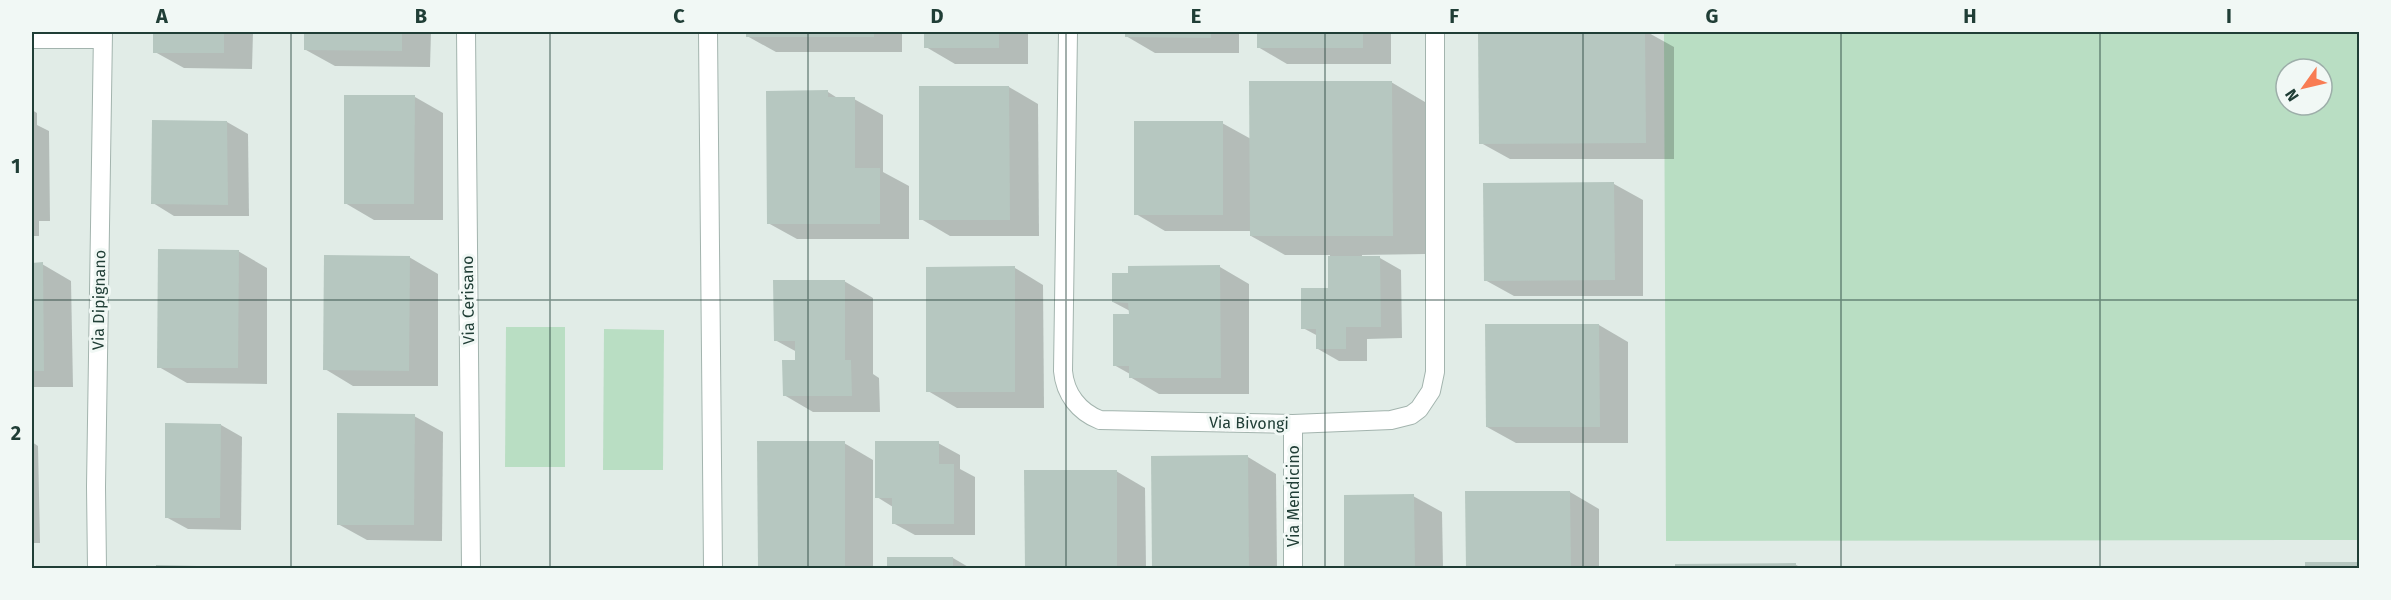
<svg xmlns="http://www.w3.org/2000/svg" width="2391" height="600" font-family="'Fira Sans',sans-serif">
	<rect width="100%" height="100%" fill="#e1ece7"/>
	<g fill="#b9dec3" fill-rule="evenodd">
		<path d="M1664 32H2359V540L1666 541ZM2286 69H2322V105H2286Z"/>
		<path d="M506 327H565V467H505Z"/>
		<path d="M604 329 664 330 663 470H603Z"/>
	</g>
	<g fill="#0003">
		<path d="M155 32H253L252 69 184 68 155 52Z"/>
		<path d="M306 32H431L430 67 335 66 306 50Z"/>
		<path d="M747 32H902V52H776L747 36Z"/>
		<path d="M926 32H1028V64H955L926 47Z"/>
		<path d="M1126 32H1239V53H1155L1126 36Z"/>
		<path d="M1258 32H1391V64H1287L1258 47Z"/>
		<path d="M1480 32H1647L1674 47V159H1510L1481 143Z"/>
		<path d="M1391 82 1425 102 1426 254 1362 255V258H1380L1401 270 1402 338 1367 339V361H1339L1318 349V336L1303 328 1329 290 1330 255H1285L1251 236V231H1165L1136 214 1222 123 1251 139Z"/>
		<path d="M1009 87 1038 104 1039 236H950L921 219Z"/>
		<path d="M828 92 839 99H854L883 115V172L909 186V239H797L768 223Z"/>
		<path d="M415 97 443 113V220H374L345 203Z"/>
		<path d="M32 110 37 113V125L49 131 50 221H39V236H32Z"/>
		<path d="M153 122H227L248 134 249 216H174L153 203Z"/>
		<path d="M1614 184 1643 200V296H1514L1485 280Z"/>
		<path d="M238 251 267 268V384L187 383 159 367Z"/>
		<path d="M409 257 438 274V386H353L325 369Z"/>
		<path d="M32 264H42L71 281 73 387H32Z"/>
		<path d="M1220 267 1249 284V394H1159L1130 377V374L1114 365 1130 315V311L1113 302 1130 275Z"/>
		<path d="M1015 268 1043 285 1044 408H957L928 391Z"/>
		<path d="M844 281 873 298V374L879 378 880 412H813L784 395 797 362V352L775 340Z"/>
		<path d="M1599 325 1628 342V443H1516L1487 427Z"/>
		<path d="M414 416 443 432 442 541 367 540 338 524Z"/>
		<path d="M221 425 242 437 241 530 188 529 166 517Z"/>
		<path d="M32 442 38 446 40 543H32Z"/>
		<path d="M759 443H844L873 460V568H760Z"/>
		<path d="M938 443 960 455V469L975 477V535H915L893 523V507L877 497Z"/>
		<path d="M1248 457 1276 474 1277 568H1153V458Z"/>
		<path d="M1116 471 1145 488 1146 568H1026V472Z"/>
		<path d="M1570 492 1599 509V568H1467V493Z"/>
		<path d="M1345 496H1413L1442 512 1443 568H1346Z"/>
		<path d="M953 558 970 568H889V559Z"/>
		<path d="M2360 563V568H2307V564Z"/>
		<path d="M1676 565H1796L1802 568H1676Z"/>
		<path d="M157 567H196L198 568H157Z"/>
		<path d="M2270 567 2272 568H2186Z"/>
	</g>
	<g fill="#b6c7c0">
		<rect x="153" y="32" width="71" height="21"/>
		<path d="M304 32H402V51L304 50Z"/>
		<rect x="746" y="32" width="128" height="5"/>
		<rect x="924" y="32" width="75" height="16"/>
		<path d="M1125 32H1211V38L1125 37Z"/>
		<rect x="1257" y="32" width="106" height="16"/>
		<path d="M1478 32H1645L1646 143 1479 144Z"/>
		<path d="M1249 81H1392L1393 236H1250Z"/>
		<path d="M919 86H1009L1010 220H919Z"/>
		<path d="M828 90V97H855V168H880V224H767L766 91Z"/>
		<path d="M344 95H415L414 204H344Z"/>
		<path d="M152 120 227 121 228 205 151 204Z"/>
		<rect x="1134" y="121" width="89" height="94"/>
		<path d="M1614 182 1615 280 1484 281 1483 183Z"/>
		<path d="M158 249 239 250 238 368H157Z"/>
		<path d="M324 255 410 256 409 371 323 370Z"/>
		<path d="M1328 256H1380L1381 327H1346V349H1316V329H1301V288H1328Z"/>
		<path d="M43 262 44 371H32V263Z"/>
		<path d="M1220 265 1221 378H1129V366H1113V314H1129L1128 303 1112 302V273H1128V266Z"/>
		<path d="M1015 266V392H926V267Z"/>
		<path d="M773 280H845V360H851L852 396H783L782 360H795V341H774Z"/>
		<path d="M1485 324H1599L1600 427H1486Z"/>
		<path d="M337 413 415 414 414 525H337Z"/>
		<path d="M165 423 221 424 220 518H165Z"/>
		<path d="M757 441H845V568H758Z"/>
		<path d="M875 441H939V464H954V524H892V498H875Z"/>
		<path d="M1248 455 1249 568H1152L1151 456Z"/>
		<path d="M1024 470H1117V568H1025Z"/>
		<path d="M1465 491H1570L1571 568H1466Z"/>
		<path d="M1414 494 1415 568H1344V495Z"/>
		<rect x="887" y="557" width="66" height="11"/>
		<rect x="2305" y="562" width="55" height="6"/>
		<path d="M1796 563V568H1675V564Z"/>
		<path d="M156 565 197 566V568H156Z"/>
		<rect x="2184" y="566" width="86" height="2"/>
	</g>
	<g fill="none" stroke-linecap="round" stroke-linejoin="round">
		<g stroke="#a3b4ae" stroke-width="20">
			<g id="street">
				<path d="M466 32 471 568"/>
				<path d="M708 32 713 568"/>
				<path d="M1068 32 1063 371C1065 394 1079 412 1100 420L1293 424 1391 420 1411 415 1419 409 1431 391 1435 372V32"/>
				<path d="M32 39H102"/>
				<path d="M97 568 96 487 103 32"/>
				<path d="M1293 568V424"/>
			</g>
		</g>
		<use href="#street" stroke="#fff" stroke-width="18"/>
	</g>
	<path fill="none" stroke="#203e36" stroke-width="1.5" stroke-opacity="0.55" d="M291 32V568M550 32V568M808 32V568M1066 32V568M1325 32V568M1583 32V568M1841 32V568M2100 32V568M32 300H2360"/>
	<g text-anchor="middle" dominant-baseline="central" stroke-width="6" stroke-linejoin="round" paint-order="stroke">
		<g font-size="16" fill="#203e36" stroke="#f1f8f5">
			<text transform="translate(99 300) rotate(-89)">Via Dipignano</text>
			<text transform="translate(468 300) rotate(-91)">Via Cerisano</text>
			<text transform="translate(1249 423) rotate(1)">Via Bivongi</text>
			<text transform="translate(1293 496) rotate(-90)">Via Mendicino</text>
		</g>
	</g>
	<rect width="2391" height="600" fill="none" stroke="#f1f8f5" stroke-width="66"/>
	<g transform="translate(2304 87) rotate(236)"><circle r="28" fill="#f1f8f5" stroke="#9daea9" stroke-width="1.5"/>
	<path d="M0-4.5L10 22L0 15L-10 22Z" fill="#f87c53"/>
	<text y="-9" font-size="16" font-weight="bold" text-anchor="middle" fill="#203e36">N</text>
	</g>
	<rect x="33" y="33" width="2325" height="534" fill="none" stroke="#203e36" stroke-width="2"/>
	<g font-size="20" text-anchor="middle" font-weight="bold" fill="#203e36">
		<text x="162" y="23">A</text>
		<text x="421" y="23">B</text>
		<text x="679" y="23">C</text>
		<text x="937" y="23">D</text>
		<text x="1196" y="23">E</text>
		<text x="1454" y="23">F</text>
		<text x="1712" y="23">G</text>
		<text x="1970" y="23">H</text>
		<text x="2229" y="23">I</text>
		<text x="16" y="173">1</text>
		<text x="16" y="440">2</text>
	</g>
</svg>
